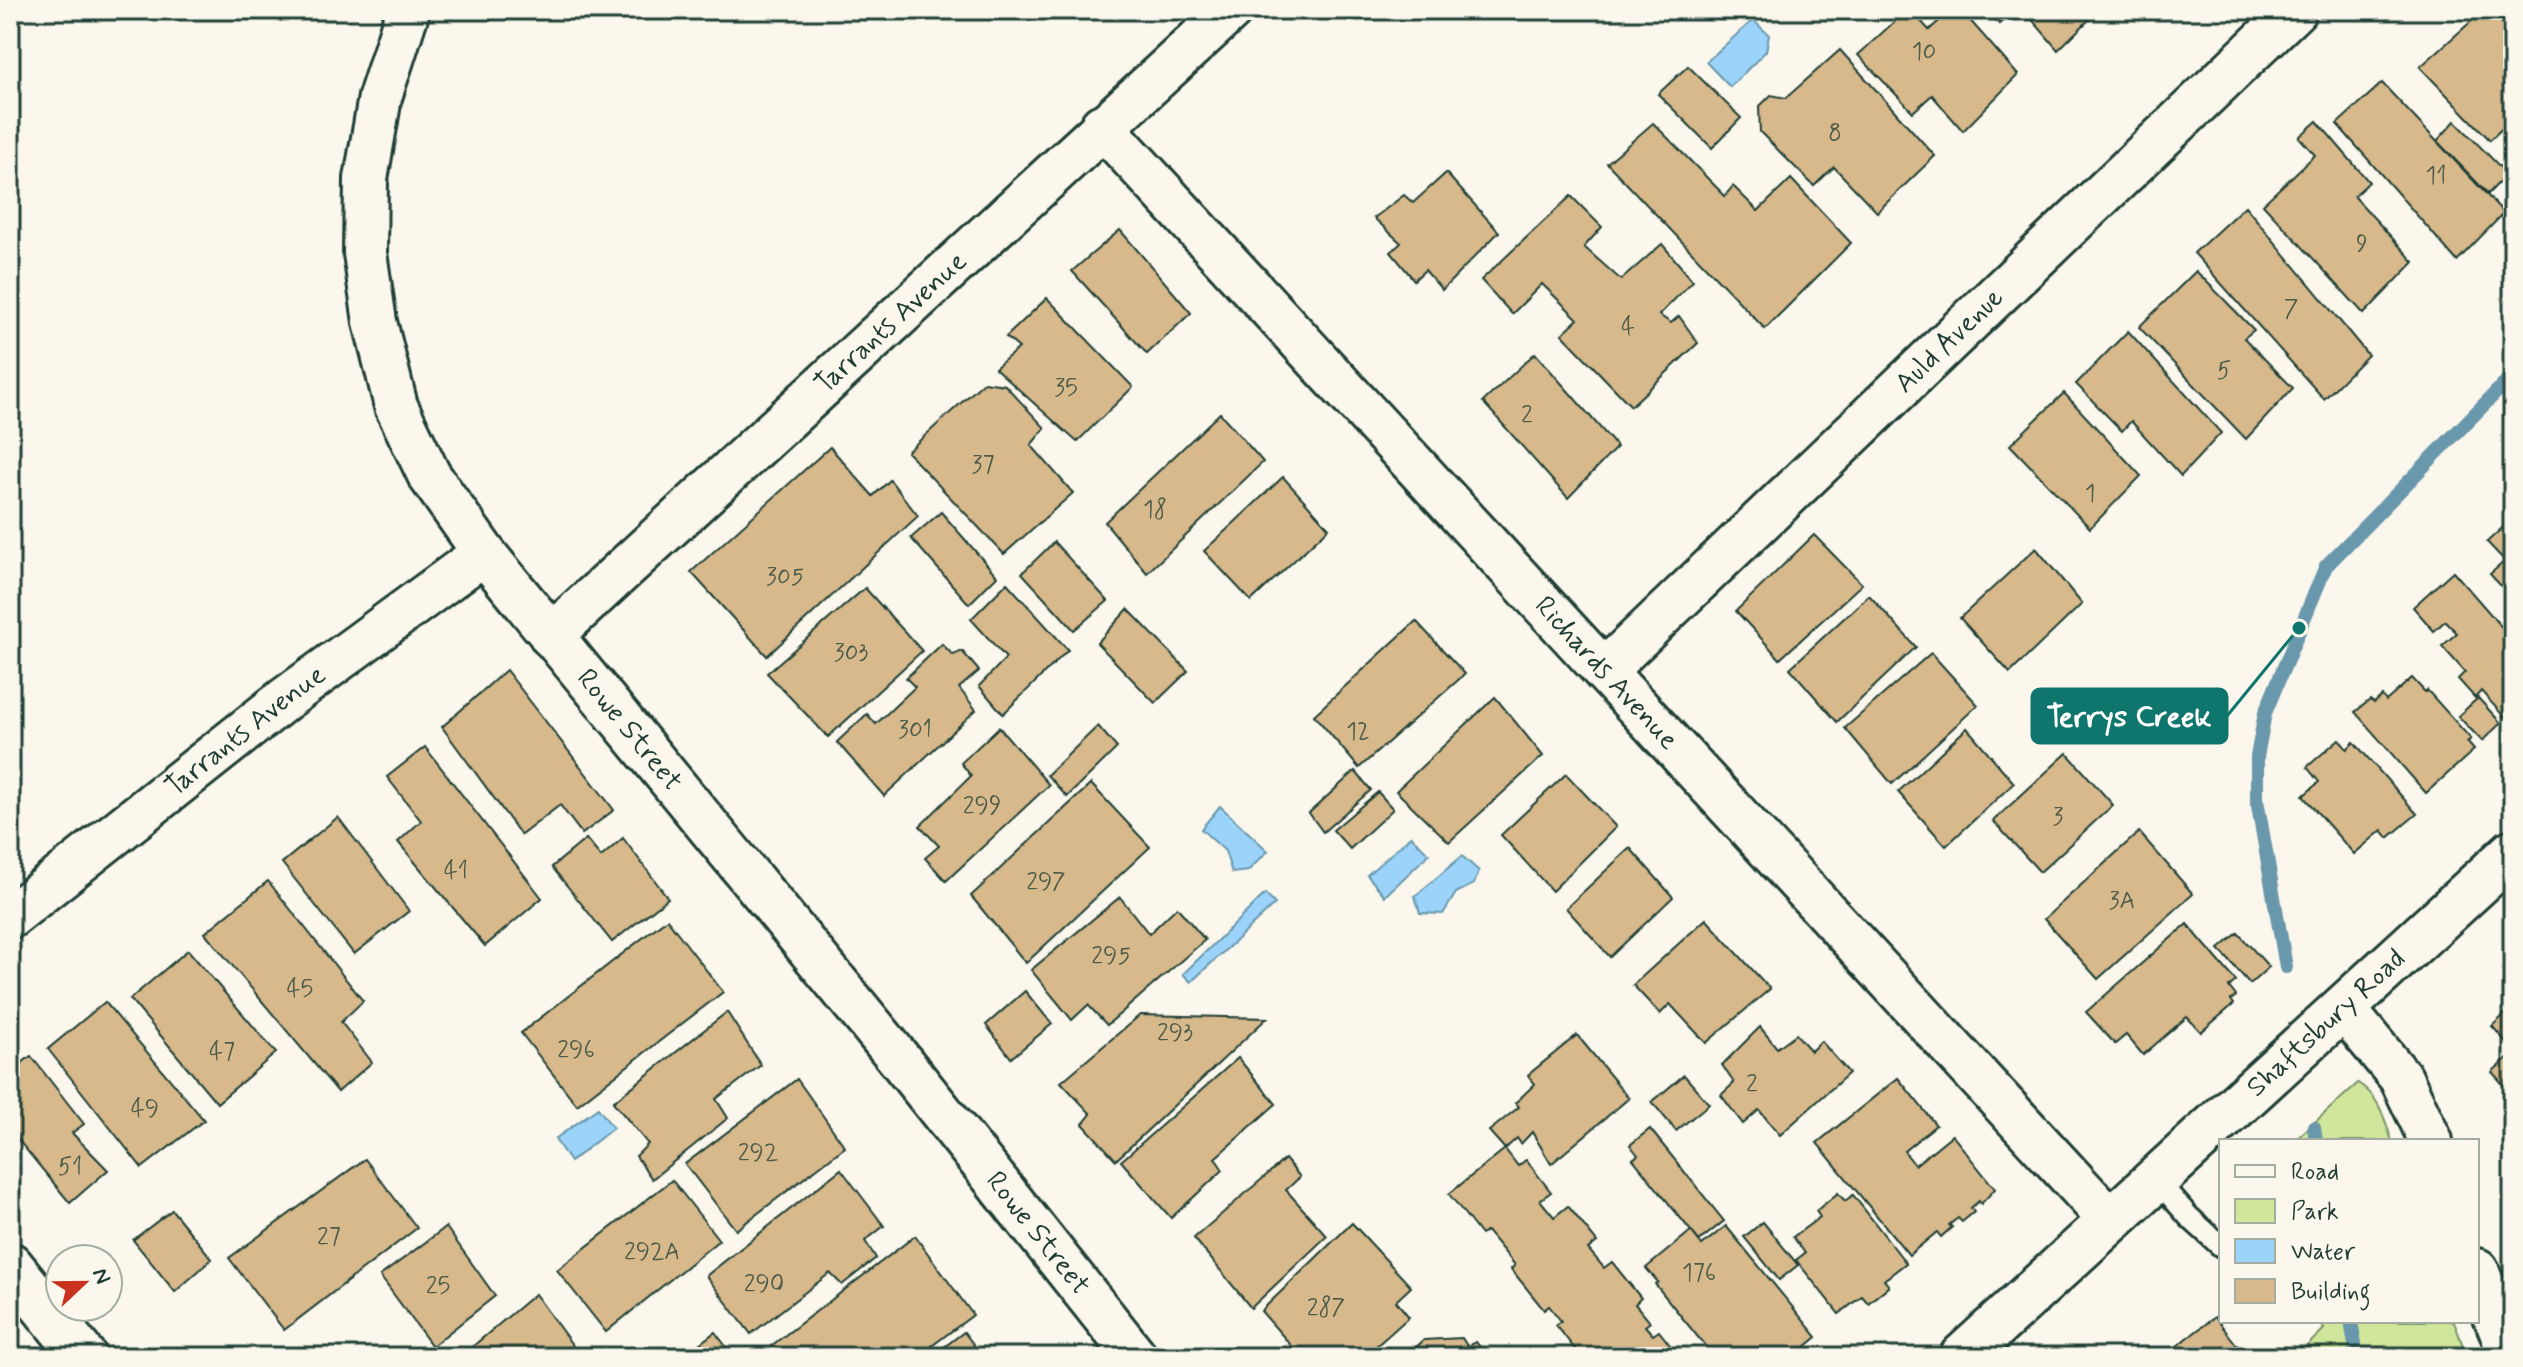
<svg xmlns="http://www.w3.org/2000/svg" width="2523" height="1367" font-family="Mynerve,sans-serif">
	<rect width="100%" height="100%" fill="#fbf7ec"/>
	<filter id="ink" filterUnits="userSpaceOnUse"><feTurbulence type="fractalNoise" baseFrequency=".0125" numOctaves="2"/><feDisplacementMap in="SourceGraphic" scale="16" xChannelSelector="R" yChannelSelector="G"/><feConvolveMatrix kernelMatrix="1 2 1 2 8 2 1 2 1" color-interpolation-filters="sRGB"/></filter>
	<g filter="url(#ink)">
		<g fill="#d0e69b" stroke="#789268" stroke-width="2">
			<path d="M2358 1083C2380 1097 2384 1118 2392 1141H2294Z"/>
			<path d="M2319 1321H2454L2467 1357H2296L2324 1329Z"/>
		</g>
		<g fill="#9bd3fa" stroke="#6997ab" stroke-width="2">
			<path d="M1753 20 1769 35 1766 51 1730 87 1706 62Z"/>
			<path d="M1220 806 1268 851 1248 871 1232 873 1225 851 1201 829Z"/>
			<path d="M1411 836 1429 854 1385 896 1367 875Z"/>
			<path d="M1462 856 1479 871 1474 884 1456 893 1443 914 1420 913 1415 896Z"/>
			<path d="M1265 894 1275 904 1191 982 1183 974Z"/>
			<path d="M598 1108 613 1128 570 1162 555 1139Z"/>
		</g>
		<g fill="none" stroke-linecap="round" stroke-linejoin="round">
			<g stroke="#6997ab" stroke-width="14">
				<path d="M2286 967 2257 800V757L2265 713 2326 566 2513 375"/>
				<path d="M2314 1128 2316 1141"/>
				<path d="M2351 1321 2357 1357"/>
			</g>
		</g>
		<g fill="#d7b98b" stroke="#1f3d34" stroke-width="2">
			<path d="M1907 10H1911L1929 30 1951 10H1961L2018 75 1963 131 1932 95 1913 112 1858 55Z"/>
			<path d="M1986 10H2015L1999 24Z"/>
			<path d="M2024 10H2099L2058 50Z"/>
			<path d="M2484 10H2490L2513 34V118L2490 140 2420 67Z"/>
			<path d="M1840 50 1935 156 1877 212 1834 167 1814 186 1760 132 1759 107 1771 95 1786 98Z"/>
			<path d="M1688 66 1741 118 1712 148 1658 94Z"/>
			<path d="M2382 83 2504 213 2457 261 2337 124Z"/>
			<path d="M2317 121 2369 182 2354 196 2414 262 2364 314 2263 204 2315 155 2299 137Z"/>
			<path d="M2455 121 2507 174 2488 194 2437 141Z"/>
			<path d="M1653 123 1725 196 1733 186 1758 211 1791 179 1851 243 1765 329 1607 163Z"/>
			<path d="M1446 173 1499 232 1442 290 1425 270 1414 280 1391 252 1401 243 1374 218 1404 195 1413 203Z"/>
			<path d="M1571 196 1602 227 1584 247 1621 280 1662 244 1693 281 1659 315 1671 323 1679 316 1698 343 1631 406 1562 334 1578 319 1542 284 1512 314 1481 280Z"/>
			<path d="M2245 206 2368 355 2324 399 2194 253Z"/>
			<path d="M1120 230 1191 313 1147 354 1072 271Z"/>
			<path d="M2196 271 2254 330 2244 338 2293 388 2246 439 2139 327Z"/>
			<path d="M1047 298 1133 387 1077 442 995 368 1019 348 1006 337Z"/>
			<path d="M2128 331 2221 433 2181 476 2131 421 2122 431 2076 384Z"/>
			<path d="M1535 353 1617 447 1568 498 1483 402Z"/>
			<path d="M984 382 1005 385 1045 428 1031 445 1073 493 1004 554 907 452Z"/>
			<path d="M2064 393 2141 476 2090 528 2010 445Z"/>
			<path d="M1220 413 1263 462 1147 573 1105 522Z"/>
			<path d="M830 447 873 496 890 480 918 516 767 656 691 572Z"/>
			<path d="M1283 477 1329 528 1251 601 1204 551Z"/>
			<path d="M941 512 997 576 969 604 911 538Z"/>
			<path d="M2513 518V599L2490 574 2505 561 2487 542Z"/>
			<path d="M1814 535 1862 584 1780 659 1736 611Z"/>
			<path d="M1054 542 1108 601 1074 630 1022 573Z"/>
			<path d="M2036 548 2082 604 2010 673 1960 618Z"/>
			<path d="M2453 571 2513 640V717L2508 721 2481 691 2475 698 2458 679 2465 672 2442 646 2457 633 2445 621 2434 631 2413 607Z"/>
			<path d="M1007 583 1068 650 1003 714 979 686 1006 658 971 619Z"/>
			<path d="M865 588 922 651 828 737 767 673Z"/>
			<path d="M1869 595 1916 647 1837 722 1790 668Z"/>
			<path d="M1128 609 1188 671 1155 703 1097 643Z"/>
			<path d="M1416 621 1465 674 1359 768 1314 715Z"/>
			<path d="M942 644 953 655 962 651 979 671 959 688 976 710 884 796 837 742 867 714 876 724 915 687 906 678Z"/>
			<path d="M1931 653 1978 705 1892 784 1845 728Z"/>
			<path d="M506 670 614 810 582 834 560 805 521 835 442 727Z"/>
			<path d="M2412 678 2425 692 2427 690 2471 739 2467 742 2474 750 2426 793 2355 712 2370 700 2374 703 2382 696 2386 701Z"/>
			<path d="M1495 697 1543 756 1449 842 1396 791Z"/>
			<path d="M2478 698 2501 723 2482 741 2458 716Z"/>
			<path d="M1098 726 1117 748 1067 797 1047 775Z"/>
			<path d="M999 727 1049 785 946 881 925 858 939 846 920 826 971 776 961 763Z"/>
			<path d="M1967 728 2014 783 1946 846 1898 792Z"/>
			<path d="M2339 739 2347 749 2354 742 2417 814 2388 838 2382 830 2354 854 2303 796 2319 782 2307 767Z"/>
			<path d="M425 747 542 898 485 946 398 842 421 821 387 777Z"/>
			<path d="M2067 753 2113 805 2040 872 1993 821Z"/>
			<path d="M1355 771 1371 790 1323 832 1309 813Z"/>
			<path d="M1566 774 1616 827 1552 891 1501 835Z"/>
			<path d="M1091 784 1150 847 1026 963 971 896Z"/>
			<path d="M1378 792 1393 809 1350 849 1333 830Z"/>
			<path d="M338 817 409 911 354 954 282 863Z"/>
			<path d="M2139 832 2193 894 2098 979 2044 919Z"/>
			<path d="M623 838 668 898 612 942 552 867 586 839 601 857Z"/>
			<path d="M1630 848 1673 897 1610 957 1566 908Z"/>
			<path d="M268 881 363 1001 341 1022 372 1062 338 1092 205 933Z"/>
			<path d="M1120 897 1149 934 1177 907 1205 940 1107 1025 1088 1005 1072 1020 1031 970Z"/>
			<path d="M667 919 723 992 577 1105 521 1033Z"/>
			<path d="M1706 919 1770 989 1706 1043 1670 1004 1660 1014 1633 985Z"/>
			<path d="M2187 924 2236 981 2229 987 2236 996 2231 1000 2234 1004 2201 1032 2187 1017 2143 1055 2126 1035 2115 1044 2086 1012Z"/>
			<path d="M2238 933 2269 967 2250 984 2219 949Z"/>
			<path d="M188 950 276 1053 217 1103 130 999Z"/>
			<path d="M1025 991 1052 1024 1011 1058 986 1025Z"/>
			<path d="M105 1002 204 1120 142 1168 48 1049Z"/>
			<path d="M2513 1007V1050L2492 1026Z"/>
			<path d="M727 1012 761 1065 716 1099 728 1118 652 1179 636 1156 648 1144 613 1102Z"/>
			<path d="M1140 1015 1267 1018 1116 1160 1083 1124 1091 1114 1061 1082Z"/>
			<path d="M1760 1027 1777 1048 1796 1034 1811 1051 1821 1041 1849 1073 1780 1135 1759 1110 1743 1124 1721 1095 1734 1083 1722 1065Z"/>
			<path d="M1577 1035 1629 1098 1551 1164 1532 1132 1521 1144 1517 1138 1505 1149 1489 1131 1519 1107 1515 1103 1535 1084 1528 1075Z"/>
			<path d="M2513 1053V1095L2492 1072Z"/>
			<path d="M31 1056 84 1124 72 1133 108 1170 70 1203 10 1130V1072Z"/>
			<path d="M1238 1058 1276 1104 1215 1158 1223 1170 1171 1218 1121 1161Z"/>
			<path d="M1684 1075 1709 1104 1676 1131 1652 1102Z"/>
			<path d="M1898 1078 1936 1125 1904 1151 1915 1165 1952 1135 1995 1189 1981 1204 1979 1201 1971 1208 1974 1212 1962 1222 1958 1218 1949 1225 1952 1227 1941 1237 1937 1232 1909 1255 1817 1143Z"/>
			<path d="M797 1079 845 1147 736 1230 685 1164Z"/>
			<path d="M1650 1129 1724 1221 1699 1241 1633 1159 1638 1155 1630 1145Z"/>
			<path d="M1505 1149 1518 1166 1526 1160 1551 1192 1540 1200 1554 1217 1568 1206 1597 1242 1588 1249 1604 1268 1612 1262 1641 1298 1635 1304 1650 1322 1645 1326 1653 1335 1659 1331 1678 1355 1684 1350 1690 1357H1581L1556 1325 1561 1321 1549 1306 1544 1310 1511 1269 1515 1265 1487 1231 1481 1235 1449 1194Z"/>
			<path d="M365 1159 417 1228 284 1330 229 1258Z"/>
			<path d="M1285 1159 1300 1177 1286 1190 1327 1236 1251 1308 1194 1238Z"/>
			<path d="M841 1169 884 1226 865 1241 876 1258 842 1285 830 1273 751 1334 706 1276Z"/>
			<path d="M672 1180 719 1240 606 1332 557 1270Z"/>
			<path d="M1838 1193 1845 1201 1853 1195 1906 1263 1884 1280 1889 1286 1868 1303 1862 1296 1839 1314 1796 1260 1805 1253 1793 1237 1820 1217 1816 1211Z"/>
			<path d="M172 1210 212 1259 175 1292 133 1240Z"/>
			<path d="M1763 1222 1798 1265 1779 1280 1744 1237Z"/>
			<path d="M1352 1223 1411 1287 1396 1301 1409 1317 1364 1357H1301L1261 1311Z"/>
			<path d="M1726 1226 1817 1337 1793 1357H1714L1655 1284 1658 1282 1646 1268 1691 1231 1702 1245Z"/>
			<path d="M446 1227 495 1296 432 1346 380 1276Z"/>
			<path d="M915 1236 973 1315 917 1357H779L771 1346Z"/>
			<path d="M535 1294 581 1357H460Z"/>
			<path d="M2215 1317 2246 1357H2165L2164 1356Z"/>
			<path d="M715 1332 734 1357H682Z"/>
			<path d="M964 1332 983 1357H931Z"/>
			<path d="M1462 1338 1467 1346 1476 1342 1488 1357H1405L1424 1340Z"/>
		</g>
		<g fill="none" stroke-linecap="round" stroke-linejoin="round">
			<g stroke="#1f3d34" stroke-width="26">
				<path id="lane" d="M2156 1179 2189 1217 2221 1246"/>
			</g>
			<g stroke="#1f3d34" stroke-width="48">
				<g id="street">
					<path id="s1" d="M408 10 380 97 366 179 365 253 375 322 396 406 429 475 484 553 900 1060 1136 1357"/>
					<path id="s2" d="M1102 126 2111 1221"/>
					<path id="s3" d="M551 636 1231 10"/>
					<path id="s4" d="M1604 671 2295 10"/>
					<path id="s5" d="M10 917 285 699 484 553"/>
					<path d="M2344 1009 2401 1078 2431 1141"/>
					<path d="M2477 1270 2511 1357"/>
				</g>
			</g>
			<g stroke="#1f3d34" stroke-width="50">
				<g id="secondary">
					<path id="s6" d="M1962 1357 2513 852"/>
				</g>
			</g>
			<g stroke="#1f3d34" stroke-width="50">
				<path id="primary" d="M10 1265 84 1357"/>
			</g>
			<use href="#lane" stroke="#fbf7ec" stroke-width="20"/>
			<use href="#street" stroke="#fbf7ec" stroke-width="42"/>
			<use href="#secondary" stroke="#fbf7ec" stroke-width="44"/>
			<use href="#primary" stroke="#fbf7ec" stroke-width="44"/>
		</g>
	</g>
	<g text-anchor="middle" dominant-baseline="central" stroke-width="8" stroke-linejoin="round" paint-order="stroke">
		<g font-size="24" fill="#4d5c4a">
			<text x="1924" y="52">10</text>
			<text x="1835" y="133">8</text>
			<text x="2436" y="176">11</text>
			<text x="2362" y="244">9</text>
			<text x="2291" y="309">7</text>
			<text x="1628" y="327">4</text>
			<text x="2224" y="371">5</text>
			<text x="1066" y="388">35</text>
			<text x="1527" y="415">2</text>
			<text x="983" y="465">37</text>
			<text x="2090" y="494">1</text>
			<text x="1155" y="510">18</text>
			<text x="785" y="577">305</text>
			<text x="851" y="653">303</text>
			<text x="915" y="730">301</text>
			<text x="1358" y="732">12</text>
			<text x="982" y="806">299</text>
			<text x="2058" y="817">3</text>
			<text x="456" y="871">41</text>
			<text x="1046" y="882">297</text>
			<text x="2122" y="901">3A</text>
			<text x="1111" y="956">295</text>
			<text x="300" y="989">45</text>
			<text x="1175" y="1033">293</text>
			<text x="576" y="1050">296</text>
			<text x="222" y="1052">47</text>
			<text x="1752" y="1084">2</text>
			<text x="145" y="1109">49</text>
			<text x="758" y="1153">292</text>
			<text x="70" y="1167">51</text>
			<text x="329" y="1237">27</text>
			<text x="652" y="1252">292A</text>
			<text x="1699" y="1273">176</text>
			<text x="764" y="1284">290</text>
			<text x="438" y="1286">25</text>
			<text x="1326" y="1308">287</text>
		</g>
		<g font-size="28" fill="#1f3d34" stroke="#fbf7ec">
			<text stroke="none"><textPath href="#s3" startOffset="462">Tarrants Avenue</textPath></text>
			<text stroke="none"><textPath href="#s4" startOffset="478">Auld Avenue</textPath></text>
			<text stroke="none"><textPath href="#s2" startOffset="744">Richards Avenue</textPath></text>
			<text stroke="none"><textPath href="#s1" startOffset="806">Rowe Street</textPath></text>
			<text stroke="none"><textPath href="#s5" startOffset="300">Tarrants Avenue</textPath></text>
			<text stroke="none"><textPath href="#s6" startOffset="494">Shaftsbury Road</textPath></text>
			<text stroke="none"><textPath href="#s1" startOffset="1454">Rowe Street</textPath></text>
		</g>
	</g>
	<path fill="none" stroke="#0f766e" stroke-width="3" d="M2299 628L2227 716"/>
	<circle fill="#0f766e" stroke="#fbf7ec" stroke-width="3" cx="2299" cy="628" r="8"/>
	<rect fill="#0f766e" stroke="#0f766e" stroke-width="3" x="2032" y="689" width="195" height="54" rx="8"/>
	<g font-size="30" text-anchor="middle" font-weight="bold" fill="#fff">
		<text x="2129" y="726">Terrys Creek</text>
	</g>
	<rect width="2523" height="1367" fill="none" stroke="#fbf7ec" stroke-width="40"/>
	<rect x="20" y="20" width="2483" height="1327" fill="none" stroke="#1f3d34" stroke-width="3" filter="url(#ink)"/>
	<rect x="2219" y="1139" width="260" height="184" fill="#fbf7ec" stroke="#a3ada2" stroke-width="2"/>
	<rect x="2235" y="1165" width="40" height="12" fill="#fbf7ec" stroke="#a3ada2" stroke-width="2"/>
	<text x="2291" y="1179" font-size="24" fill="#1f3d34">Road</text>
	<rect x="2235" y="1199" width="40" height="24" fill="#d0e69b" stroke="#a3ada2" stroke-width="2"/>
	<text x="2291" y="1219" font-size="24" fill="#1f3d34">Park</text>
	<rect x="2235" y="1239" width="40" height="24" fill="#9bd3fa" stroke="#a3ada2" stroke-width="2"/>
	<text x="2291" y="1259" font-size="24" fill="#1f3d34">Water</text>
	<rect x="2235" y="1279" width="40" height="24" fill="#d7b98b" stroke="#a3ada2" stroke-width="2"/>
	<text x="2291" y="1299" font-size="24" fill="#1f3d34">Building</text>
	<g transform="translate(84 1283) rotate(68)"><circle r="38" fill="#fbf7ec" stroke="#a3ada2" stroke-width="2"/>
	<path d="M0-6L14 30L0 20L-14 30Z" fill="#c8321e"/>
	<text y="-12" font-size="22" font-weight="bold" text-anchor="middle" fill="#1f3d34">N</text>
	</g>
</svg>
